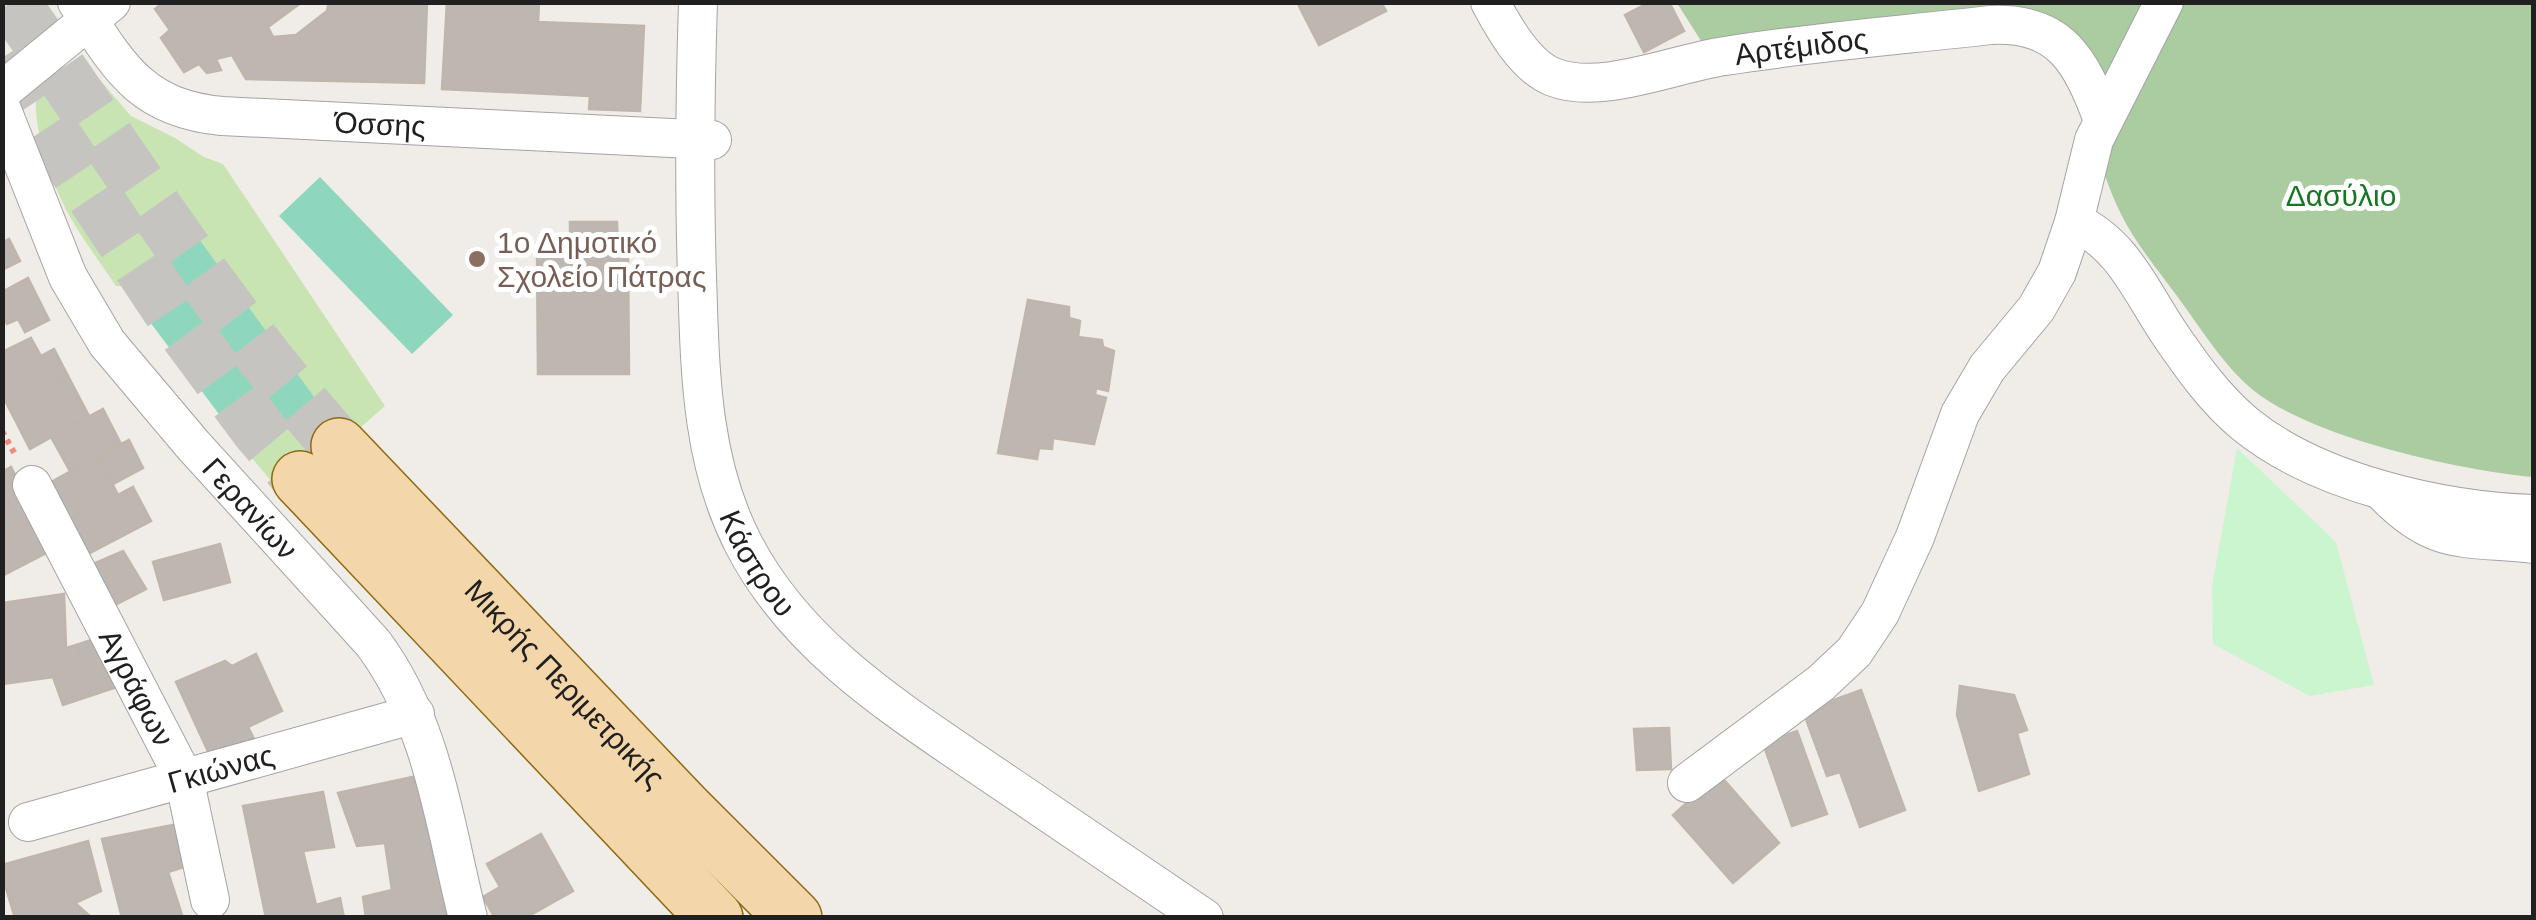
<svg xmlns="http://www.w3.org/2000/svg" width="2536" height="920" font-family="Arial,sans-serif">
	<rect width="100%" height="100%" fill="#f0ede8"/>
	<path fill="#c9e4b3" d="M80 61 88 66 131 116 175 138 204 157 223 164 385 406 283 495 251 457 316 401 196 236 123 286H116C100 262 82 239 68 213 54 189 25 111 40 85 48 72 65 66 80 61Z"/>
	<path fill="#abcba1" d="M1677 3H2533V477C2460 471 2310 437 2253 390 2223 365 2200 327 2177 296 2158 270 2135 243 2121 214 2094 158 2082 94 2065 33L1703 44Z"/>
	<g fill="#caf5cf">
		<path d="M3 2 43 3 45 5 3 43Z"/>
		<path d="M2237 448 2336 542 2374 685 2310 696 2213 644 2212 586Z"/>
	</g>
	<g fill="#8ed7be">
		<path d="M320 177 453 315 412 354 279 216Z"/>
		<path d="M196 235 317 401 251 457 123 286Z"/>
	</g>
	<g fill="#bdb6b1" stroke="#c0b5ab" stroke-width="2.5">
		<path d="M164 2H302L268 27 273 37 296 35 327 11 329 2H427L424 83 246 79 232 55 216 59 221 70 207 73 199 64 184 72 161 38 170 30 155 9Z"/>
		<path d="M447 2 539 3 538 22 644 26 640 111 589 109 590 96 442 89Z"/>
		<path d="M1307 2H1381L1386 11 1319 45 1299 6Z"/>
		<path d="M1650 2H1669L1684 31 1644 52 1625 15Z"/>
		<path d="M570 222H617L618 253H570Z"/>
		<path d="M9 239 20 261 2 270V243Z"/>
		<path d="M537 253H628L629 374H538Z"/>
		<path d="M28 278 49 320 25 332 18 319 7 324 2 316V292Z"/>
		<path d="M1028 300 1069 307V318L1080 321 1078 337 1102 340 1103 347 1114 351 1108 391 1096 388 1095 395 1106 398 1094 444 1053 438 1052 449 1039 448 1037 459 998 453Z"/>
		<path d="M31 338 41 356 54 349 68 376 9 408 2 395V352Z"/>
		<path d="M68 376 89 416 30 449 9 408Z"/>
		<path d="M103 409 121 444 70 471 51 437Z"/>
		<path d="M129 440 143 468 113 484 98 456Z"/>
		<path d="M98 456 118 495 66 522 46 485Z"/>
		<path d="M11 467 37 517 2 535V472Z"/>
		<path d="M133 487 151 521 84 556 66 522Z"/>
		<path d="M37 517 54 549 2 576V535Z"/>
		<path d="M220 544 230 582 164 600 153 562Z"/>
		<path d="M123 551 146 589 111 607 88 566Z"/>
		<path d="M64 594 66 648 76 645 83 667 53 677 2 684V603Z"/>
		<path d="M103 636 126 684 63 705 53 677 83 667 76 645Z"/>
		<path d="M256 654 282 711 248 727 255 741 211 758 176 682 225 661 232 666Z"/>
		<path d="M1960 686 2014 695 2027 730 2017 733 2029 774 1979 791 1957 715Z"/>
		<path d="M1861 690 1905 810 1860 827 1840 772 1827 776 1803 711Z"/>
		<path d="M1669 728 1671 769 1637 770 1634 729Z"/>
		<path d="M1797 731 1827 814 1792 826 1763 743Z"/>
		<path d="M1719 774 1779 843 1733 883 1673 815Z"/>
		<path d="M417 776 448 918H366L363 897 392 890 385 843 357 846 338 793Z"/>
		<path d="M323 792 334 847 303 851 316 905 340 898 344 918H266L243 806Z"/>
		<path d="M178 824 194 864 168 872 183 918H122L102 839Z"/>
		<path d="M541 834 573 891 525 918H495L483 897 500 887 487 864Z"/>
		<path d="M88 841 101 891 75 903 92 918H15L2 875V865Z"/>
	</g>
	<g fill="none" stroke-linecap="round" stroke-linejoin="round">
		<g stroke="#c6c4c0" stroke-width="55" stroke-dasharray="55 28" stroke-linecap="butt">
			<path d="M12 2C119 151 216 310 339 446"/>
			<path d="M2 58 176 319 258 429 300 479"/>
		</g>
		<g stroke="#a4a4a4" stroke-width="40">
			<g id="minor">
				<path id="s1" d="M77 2C119 67 140 108 222 116L712 140"/>
				<path id="s2" d="M698 2C695 94 694 184 697 276 700 367 700 459 743 543 797 649 901 712 996 777 1065 824 1135 871 1204 918"/>
				<path id="s3" d="M1490 2C1504 28 1525 66 1553 77 1601 96 1675 63 1725 56 1813 42 1903 35 1991 25 2061 22 2081 61 2103 120"/>
				<path d="M2 91 111 2"/>
				<path id="s4" d="M2 110 68 277 107 343 193 445 373 643C433 723 444 823 468 918"/>
				<path d="M2074 222C2124 244 2142 294 2171 336 2193 368 2215 399 2245 424 2317 483 2442 511 2534 514"/>
				<path id="s5" d="M32 485 184 778 210 900"/>
				<path d="M2382 491C2435 547 2463 536 2534 544"/>
				<path d="M1687 783 1821 683 1854 652 1880 613 1915 537 1960 414 1987 368 2036 309 2057 272 2074 222 2094 140 2164 2"/>
				<path id="s6" d="M28 822 415 714"/>
			</g>
		</g>
		<g stroke="#8e690f" stroke-width="58">
			<g id="primary">
				<path id="s7" d="M339 446 685 809 794 918"/>
				<path d="M300 479 715 918"/>
			</g>
		</g>
		<path stroke="#ed8c7c" stroke-width="6" stroke-dasharray="5 5" stroke-linecap="butt" d="M2 431 16 456"/>
		<use href="#minor" stroke="#fff" stroke-width="38"/>
		<use href="#primary" stroke="#f3d6a9" stroke-width="55"/>
	</g>
	<circle fill="#8d6e63" stroke="#fff" stroke-width="4" cx="477" cy="259" r="10"/>
	<g text-anchor="middle" dominant-baseline="central" stroke-width="10" stroke-linejoin="round" paint-order="stroke">
		<g font-size="30" fill="#202020" stroke="#fff">
			<text stroke="none"><textPath href="#s3" startOffset="352">Αρτέμιδος</textPath></text>
			<text stroke="none"><textPath href="#s1" startOffset="352">Όσσης</textPath></text>
			<text stroke="none"><textPath href="#s4" startOffset="475">Γερανίων</textPath></text>
			<text stroke="none"><textPath href="#s2" startOffset="572">Κάστρου</textPath></text>
			<text stroke="none"><textPath href="#s7" startOffset="328">Μικρής Περιμετρικής</textPath></text>
			<text stroke="none"><textPath href="#s5" startOffset="228">Αγράφων</textPath></text>
			<text stroke="none"><textPath href="#s6" startOffset="200">Γκιώνας</textPath></text>
		</g>
		<g font-size="30" fill="#177623" stroke="#fff">
			<text x="2341" y="195">Δασύλιο</text>
		</g>
		<g font-size="30" fill="#785e54" stroke="#fff" text-anchor="start">
			<text x="497" y="242">1ο Δημοτικό<tspan x="497" dy="34">Σχολείο Πάτρας</tspan></text>
		</g>
	</g>
	<rect width="2536" height="920" fill="none" stroke="#202020" stroke-width="10"/>
</svg>
